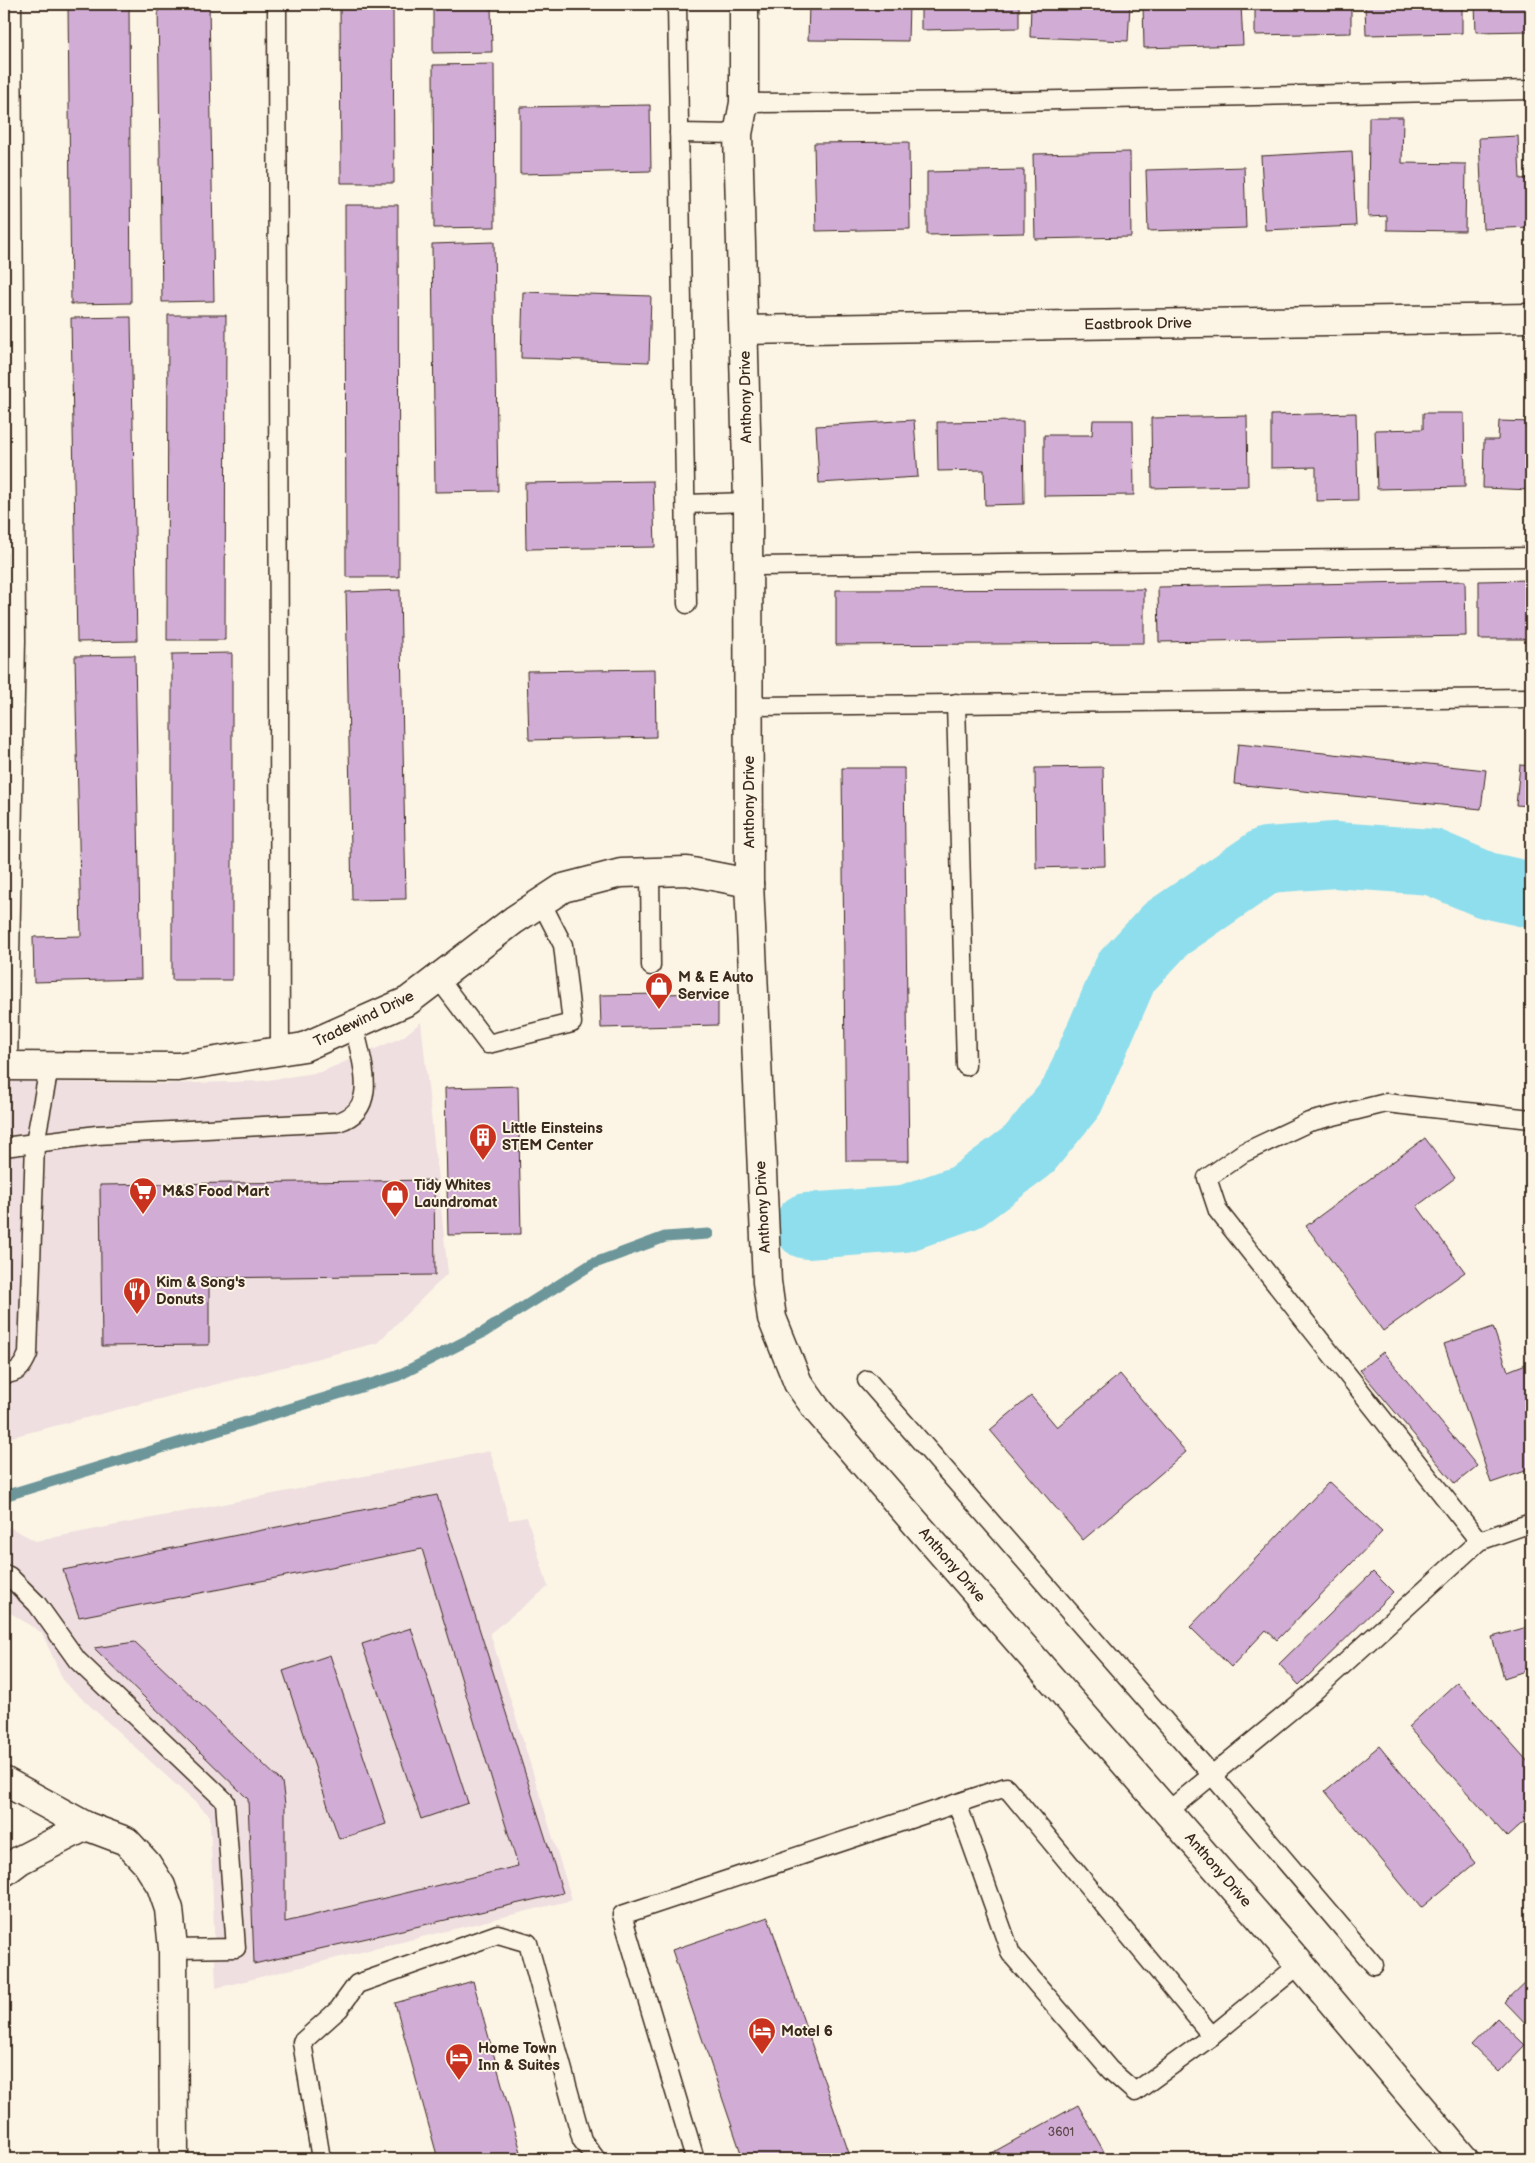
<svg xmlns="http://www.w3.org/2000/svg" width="1535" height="2163" font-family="'Balsamiq Sans',sans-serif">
	<rect width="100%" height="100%" fill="#fcf5e5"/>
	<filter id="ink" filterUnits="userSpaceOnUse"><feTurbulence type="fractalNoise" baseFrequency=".02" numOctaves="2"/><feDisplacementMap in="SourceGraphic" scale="10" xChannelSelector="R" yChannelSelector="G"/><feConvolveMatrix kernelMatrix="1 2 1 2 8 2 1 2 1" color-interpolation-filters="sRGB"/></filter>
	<g filter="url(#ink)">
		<g fill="#efdfe0">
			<path d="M421 1022 448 1273 377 1343 4 1439V1081L164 1084 261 1081 321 1072 403 1037Z"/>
			<path d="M490 1451 509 1520 527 1517 548 1587 490 1633 572 1900 216 1988 210 1816 64 1682 42 1633 4 1609V1529L9 1527 36 1541Z"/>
		</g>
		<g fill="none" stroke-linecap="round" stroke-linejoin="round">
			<path stroke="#6d969a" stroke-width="11" d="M4 1496 397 1376 484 1332 592 1264 665 1237 708 1234"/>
			<path stroke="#8fdeed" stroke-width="66" d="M807 1226 903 1219 966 1197 1028 1151 1072 1097 1126 972 1166 929 1267 860 1335 855 1432 862 1486 885 1531 895"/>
		</g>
		<g fill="#d1add6" stroke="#3b2a1e">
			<path d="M68 4H129L131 303 71 304Z"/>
			<path d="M158 4H209L214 301 162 302Z"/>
			<path d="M340 4H393L394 183H341Z"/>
			<path d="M433 4H491L492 52 433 53Z"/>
			<path d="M809 4H909L908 41 808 40Z"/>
			<path d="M921 4H1019V28L921 30Z"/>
			<path d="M1031 4H1130L1128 41 1030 37Z"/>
			<path d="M1143 4H1241L1243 45 1144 48Z"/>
			<path d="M1255 4H1351V33L1255 35Z"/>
			<path d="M1365 4H1462V33L1366 35Z"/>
			<path d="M1475 4H1531V31L1476 32Z"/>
			<path d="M494 64 495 227 434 228 433 65Z"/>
			<path d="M650 105 651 171 520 174V107Z"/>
			<path d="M1369 117H1403L1402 163 1466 164 1465 231 1387 230V216L1368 217Z"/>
			<path d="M1518 136 1520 179 1531 178V227L1483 229 1479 138Z"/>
			<path d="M909 142 910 229 816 231 814 143Z"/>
			<path d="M1352 151 1356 226 1265 230 1261 156Z"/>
			<path d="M1130 152 1131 237 1035 239 1033 154Z"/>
			<path d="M1244 167 1246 228 1148 231 1146 170Z"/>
			<path d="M1024 170V233L927 235V172Z"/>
			<path d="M345 205H398L399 577H346Z"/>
			<path d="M494 242 498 491 435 492 432 244Z"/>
			<path d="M523 292 651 296 649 362 521 358Z"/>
			<path d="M168 315H226L225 640H167Z"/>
			<path d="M131 317 137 641 77 642 71 318Z"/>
			<path d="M1356 413 1358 500 1316 501V467L1271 468V415Z"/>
			<path d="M1423 413H1464L1465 487 1377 489 1375 430 1423 429Z"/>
			<path d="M1247 416 1248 486 1152 488 1151 418Z"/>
			<path d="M914 420 918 477 819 483 816 426Z"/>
			<path d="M1093 420H1133L1134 495 1044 496V435H1092Z"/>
			<path d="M1023 421 1024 504 985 505 984 470 938 471 937 422Z"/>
			<path d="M1499 421 1531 422V490L1483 488 1484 440H1498Z"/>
			<path d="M653 481 655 547 526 549 525 483Z"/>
			<path d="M1531 580V639H1479V581Z"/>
			<path d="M1465 581 1466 636 1159 642 1158 587Z"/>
			<path d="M1144 589V643L836 645V590Z"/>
			<path d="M400 590 406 899 352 900 346 592Z"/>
			<path d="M232 653V980H172V654Z"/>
			<path d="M135 655 141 979 34 982 33 937 81 936 75 656Z"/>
			<path d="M655 669 656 737 529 740 527 671Z"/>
			<path d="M1238 744 1486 770 1481 809 1234 784Z"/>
			<path d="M1520 765 1531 766V806L1516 805Z"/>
			<path d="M1103 767 1105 866 1036 868 1035 768Z"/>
			<path d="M842 768H904L909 1161H846Z"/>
			<path d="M718 993V1025L601 1028 600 995Z"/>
			<path d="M518 1086 521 1234 448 1235 445 1088Z"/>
			<path d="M1425 1138 1455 1178 1417 1206 1465 1272 1383 1331 1306 1226Z"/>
			<path d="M434 1180 435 1275 209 1278V1345L102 1346 100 1185Z"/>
			<path d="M1493 1327 1508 1371 1531 1362V1469L1491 1483 1444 1344Z"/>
			<path d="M1383 1352 1477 1466 1455 1484 1360 1370Z"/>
			<path d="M1120 1374 1186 1452 1083 1540 990 1430 1031 1396 1057 1427Z"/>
			<path d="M1329 1482 1382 1532 1277 1640 1266 1630 1231 1667 1190 1627Z"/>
			<path d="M437 1495 563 1893 254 1964 248 1799 94 1648 135 1642 282 1782 285 1804V1922L518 1866 422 1549 79 1617 63 1570Z"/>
			<path d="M1373 1572 1393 1592 1299 1685 1279 1664Z"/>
			<path d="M1531 1626V1669L1504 1678 1492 1637Z"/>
			<path d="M411 1628 468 1803 421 1819 362 1644Z"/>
			<path d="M330 1655 386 1824 339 1839 283 1671Z"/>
			<path d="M1457 1682 1531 1765V1815L1507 1837 1408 1727Z"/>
			<path d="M1379 1746 1475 1863 1421 1908 1325 1791Z"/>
			<path d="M768 1917 851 2159H743L672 1950Z"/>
			<path d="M1531 1977V2029L1505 2002Z"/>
			<path d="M473 1981 523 2159H438L395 2003Z"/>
			<path d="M1497 2018 1525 2045 1499 2072 1471 2045Z"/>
			<path d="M1078 2105 1108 2159H981Z"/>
		</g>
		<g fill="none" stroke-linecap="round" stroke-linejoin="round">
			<g stroke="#3b2a1e" stroke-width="21">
				<g id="service">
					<path d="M277 4 280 1051"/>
					<path d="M677 4 687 604"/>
					<path d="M744 103 1014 101 1531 90"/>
					<path d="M679 133 738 134"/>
					<path d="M686 504 748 502"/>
					<path d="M749 566 1531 557"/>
					<path d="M956 703 966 1066"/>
					<path d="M748 706 1531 698"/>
					<path d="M650 872 651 966"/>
					<path d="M438 978 488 1044 572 1023 563 945 541 902"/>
					<path d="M8 1066 16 640 12 4"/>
					<path d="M4 1147 97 1135 338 1122C382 1109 360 1058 354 1025"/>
					<path d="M4 1374C18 1374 23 1366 28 1354L35 1143 49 1068"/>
					<path d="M867 1380 1212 1775 1374 1965"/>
					<path d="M1479 1541 1218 1211 1207 1178 1243 1153 1309 1122 1386 1103 1531 1119"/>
					<path d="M4 1574 9 1576 37 1604 77 1660 225 1801 236 1948 173 1949"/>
					<path d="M957 1803 1011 1954 1110 2070 1135 2092 1212 2036"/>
					<path d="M1167 1812 1312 1693 1479 1541 1531 1523"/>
					<path d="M321 2159 302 2042 339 2009 357 1984 498 1934 528 1943 582 2140 596 2159"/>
					<path d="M695 2159 622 1915 1006 1787 1212 2036 1300 1964"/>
				</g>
			</g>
			<g stroke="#3b2a1e" stroke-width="31">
				<g id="minor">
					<path d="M744 330 1531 318"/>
					<path d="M4 1066 178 1067 304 1047 408 1001 514 920 563 888 621 873 687 871 749 883"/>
				</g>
			</g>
			<g stroke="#3b2a1e" stroke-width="31">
				<path id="tertiary" d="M744 4V103L738 134 748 502 749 883 767 1282 772 1318 798 1383 818 1411 1300 1964 1464 2159"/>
			</g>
			<g stroke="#3b2a1e" stroke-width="31">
				<g id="secondary">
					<path d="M4 1781 86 1826 126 1841 147 1864 161 1886 169 1909 173 1949 174 2159"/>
					<path d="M4 1872 20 1860 86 1826"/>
				</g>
			</g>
			<use href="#service" stroke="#fcf5e5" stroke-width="18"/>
			<use href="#minor" stroke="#fcf5e5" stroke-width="28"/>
			<use href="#tertiary" stroke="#fcf5e5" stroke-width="28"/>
			<use href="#secondary" stroke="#fcf5e5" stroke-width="28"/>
		</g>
	</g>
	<defs>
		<g id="shop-pin" transform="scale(1.4375)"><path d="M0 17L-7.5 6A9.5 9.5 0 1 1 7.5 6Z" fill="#c8321e" stroke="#fcf5e5"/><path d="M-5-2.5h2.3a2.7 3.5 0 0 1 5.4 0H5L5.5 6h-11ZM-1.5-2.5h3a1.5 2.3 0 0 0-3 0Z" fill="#fff"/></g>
		<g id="building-pin" transform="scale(1.4375)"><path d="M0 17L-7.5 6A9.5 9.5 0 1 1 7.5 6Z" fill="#c8321e" stroke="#fcf5e5"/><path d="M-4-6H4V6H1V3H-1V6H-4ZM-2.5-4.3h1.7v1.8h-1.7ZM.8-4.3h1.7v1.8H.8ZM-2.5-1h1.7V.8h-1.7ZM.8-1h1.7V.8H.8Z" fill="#fff"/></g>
		<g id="supermarket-pin" transform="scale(1.4375)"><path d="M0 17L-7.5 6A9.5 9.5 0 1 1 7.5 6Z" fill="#c8321e" stroke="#fcf5e5"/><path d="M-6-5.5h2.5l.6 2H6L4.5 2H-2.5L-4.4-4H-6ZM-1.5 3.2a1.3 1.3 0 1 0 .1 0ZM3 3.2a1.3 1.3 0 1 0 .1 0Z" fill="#fff"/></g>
		<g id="restaurant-pin" transform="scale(1.4375)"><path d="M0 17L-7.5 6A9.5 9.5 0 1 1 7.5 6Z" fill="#c8321e" stroke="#fcf5e5"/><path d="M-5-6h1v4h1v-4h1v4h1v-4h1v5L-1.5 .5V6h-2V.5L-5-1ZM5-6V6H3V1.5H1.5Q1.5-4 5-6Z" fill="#fff"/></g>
		<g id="hotel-pin" transform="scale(1.4375)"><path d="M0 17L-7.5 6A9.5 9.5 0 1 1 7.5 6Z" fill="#c8321e" stroke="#fcf5e5"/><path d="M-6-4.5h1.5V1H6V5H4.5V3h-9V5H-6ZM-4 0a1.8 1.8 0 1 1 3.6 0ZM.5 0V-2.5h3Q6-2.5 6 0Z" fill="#fff"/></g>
	</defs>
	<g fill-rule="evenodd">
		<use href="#shop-pin" x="659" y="986"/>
		<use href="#building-pin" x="483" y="1137"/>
		<use href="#supermarket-pin" x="143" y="1191"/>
		<use href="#shop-pin" x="395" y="1194"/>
		<use href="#restaurant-pin" x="137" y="1291"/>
		<use href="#hotel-pin" x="762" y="2031"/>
		<use href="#hotel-pin" x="459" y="2057"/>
	</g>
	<g text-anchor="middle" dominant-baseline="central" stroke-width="4" stroke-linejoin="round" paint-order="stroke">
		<g font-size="12" fill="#604b4c">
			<text x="1061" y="2132">3601</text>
		</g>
		<g font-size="15" fill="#3b2a1e" stroke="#fcf5e5">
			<text transform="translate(1138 324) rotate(-1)">Eastbrook Drive</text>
			<text transform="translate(746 397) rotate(-91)">Anthony Drive</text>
			<text transform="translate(749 802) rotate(-90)">Anthony Drive</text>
			<text transform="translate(364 1019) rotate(-26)">Tradewind Drive</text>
			<text transform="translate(763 1207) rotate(-93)">Anthony Drive</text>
			<text transform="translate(952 1565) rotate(49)">Anthony Drive</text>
			<text transform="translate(1218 1870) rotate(49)">Anthony Drive</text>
		</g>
		<g font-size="15" font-weight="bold" fill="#3b2a1e" stroke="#fcf5e5" text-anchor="start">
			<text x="678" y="977">M &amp; E Auto<tspan x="678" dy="17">Service</tspan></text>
			<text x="502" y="1128">Little Einsteins<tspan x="502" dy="17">STEM Center</tspan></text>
			<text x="414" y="1185">Tidy Whites<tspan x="414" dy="17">Laundromat</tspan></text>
			<text x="162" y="1191">M&amp;S Food Mart</text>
			<text x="156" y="1282">Kim &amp; Song's<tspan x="156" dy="17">Donuts</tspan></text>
			<text x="781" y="2031">Motel 6</text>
			<text x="478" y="2048">Home Town<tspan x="478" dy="17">Inn &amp; Suites</tspan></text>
		</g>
	</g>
	<rect width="1535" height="2163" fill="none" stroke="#fcf5e5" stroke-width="20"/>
	<rect x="10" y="10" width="1515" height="2143" fill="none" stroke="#3b2a1e" stroke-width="2" filter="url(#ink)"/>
</svg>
